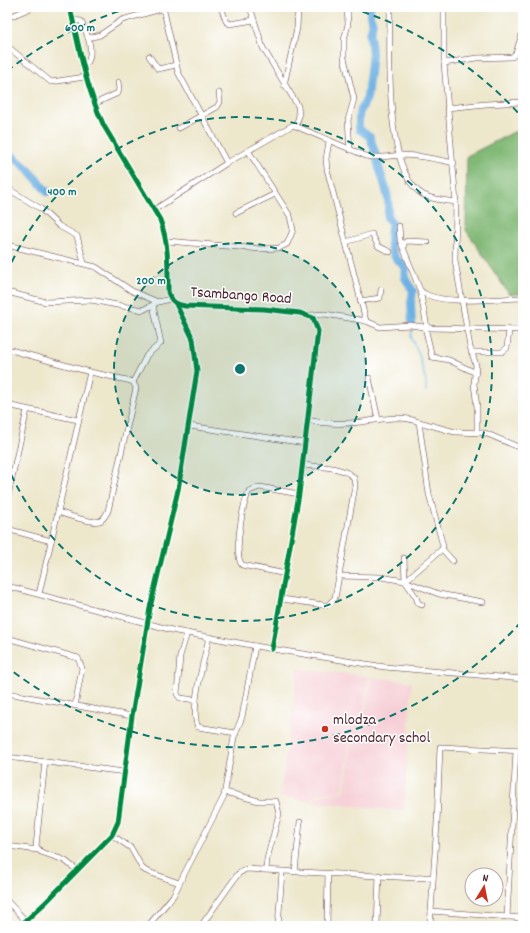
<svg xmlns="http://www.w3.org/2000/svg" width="530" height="933" font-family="Dekko,sans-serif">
	<rect width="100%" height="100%" fill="#fff"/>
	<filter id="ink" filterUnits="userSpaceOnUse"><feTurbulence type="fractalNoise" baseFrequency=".025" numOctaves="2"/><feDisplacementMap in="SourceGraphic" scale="8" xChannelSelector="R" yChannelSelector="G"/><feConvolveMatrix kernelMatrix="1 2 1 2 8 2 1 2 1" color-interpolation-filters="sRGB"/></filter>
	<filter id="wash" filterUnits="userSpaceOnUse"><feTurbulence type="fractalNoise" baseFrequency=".012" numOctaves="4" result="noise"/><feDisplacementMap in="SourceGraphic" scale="16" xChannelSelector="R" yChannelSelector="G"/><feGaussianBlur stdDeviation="0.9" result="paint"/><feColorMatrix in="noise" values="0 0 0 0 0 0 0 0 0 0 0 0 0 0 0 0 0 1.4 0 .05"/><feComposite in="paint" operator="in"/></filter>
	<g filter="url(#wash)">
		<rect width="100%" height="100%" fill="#ede7cc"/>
		<g fill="#f6cfd6">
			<path d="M298 669 369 676 359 740 350 739 343 788 339 791 317 794 310 801 280 797Z"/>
			<path d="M371 677 412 682 404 811 312 802 319 796 345 791 351 741 358 742 360 740Z"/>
		</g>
		<path fill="#80b875" stroke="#656c50" d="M523 130V294H509L466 230 467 156 514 132Z"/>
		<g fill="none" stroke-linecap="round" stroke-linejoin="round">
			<path stroke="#6db0e3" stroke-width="1.5" d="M413 326 411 337 419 355 426 382V391"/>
			<g stroke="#6db0e3" stroke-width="8">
				<path d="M370 7V16L373 23 370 34 372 54 367 98 359 114V129L370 137 376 155"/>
				<path d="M7 151 29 170 47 192"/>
				<path d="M377 160C382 182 392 195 387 218L392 223C389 234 389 250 397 260 400 263 404 264 406 268L405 278 413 291 411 303 412 324"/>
			</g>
		</g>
	</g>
	<g filter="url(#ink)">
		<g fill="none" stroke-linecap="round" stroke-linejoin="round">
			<g stroke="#623d43" stroke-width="6">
				<g id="minor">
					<path d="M70 7C79 48 86 88 104 126L160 220C169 243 168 267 168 292 171 301 175 304 185 306L264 309 300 313 313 318 318 331 299 494 272 649"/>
					<path d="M163 7 178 72 227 163"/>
					<path d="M221 7 226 21 230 24 254 20"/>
					<path d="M250 7 263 48 298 106 299 116 296 125"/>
					<path d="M347 7 348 24 344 40V58L354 99 348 120 350 150"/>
					<path d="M390 7C390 49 384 163 418 191 428 200 444 200 456 202"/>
					<path d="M444 7V63L456 202 455 260 470 347 476 365 474 384 477 407V432"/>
					<path d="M7 18 33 7"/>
					<path d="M73 20 81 21C87 33 94 49 88 62L82 66"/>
					<path d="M88 38 100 35 122 20 168 7"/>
					<path d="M7 46 51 82 85 77"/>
					<path d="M149 56 158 69 176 65"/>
					<path d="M444 63 477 58 512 57 516 53 523 31"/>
					<path d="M284 85 297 28 298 7"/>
					<path d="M94 104 118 93 119 89 118 82"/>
					<path d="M447 108 486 104 523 102"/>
					<path d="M179 128 217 107 220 102 219 93"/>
					<path d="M329 142 326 159 327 169 366 321"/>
					<path d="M7 188 41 209 59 226 77 236 84 263"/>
					<path d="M154 210 227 163 293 125 366 156C379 159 388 156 401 155 419 155 436 159 454 163"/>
					<path d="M236 213 275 194"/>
					<path d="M399 226 400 240 420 290 427 327"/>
					<path d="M167 241 261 249 279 248 287 244 293 230 290 216 249 152"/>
					<path d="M346 242 372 234 378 246 390 252"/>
					<path d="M7 245 96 267 132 291 158 302"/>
					<path d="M404 246V243L407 241 428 242"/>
					<path d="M420 290C436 307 499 298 523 298"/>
					<path d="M7 292 46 302 91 300 143 310 158 302 171 299"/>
					<path d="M360 301 380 298 381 290"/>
					<path d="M310 315 325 314 366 321 380 327 410 325 431 328 523 330"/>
					<path d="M425 327 432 357 449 360 476 373"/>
					<path d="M7 349 90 372 127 380 133 382 136 388 108 511C106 515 104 519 100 521 92 524 67 515 58 512"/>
					<path d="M471 352H502L507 348 509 330"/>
					<path d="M369 378 378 419"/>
					<path d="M133 382 147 355 161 343 153 305"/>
					<path d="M7 405 78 420"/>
					<path d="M308 420C324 424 345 424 361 422 380 420 400 414 419 422L429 494 443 546 442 549 405 581"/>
					<path d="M419 422 455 432 485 433 523 449"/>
					<path d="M189 426 305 443"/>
					<path d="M523 467V661"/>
					<path d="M7 500 27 410"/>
					<path d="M7 529 51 541"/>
					<path d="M442 549 453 561"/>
					<path d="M404 558 405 581 416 597 418 603 422 605"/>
					<path d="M286 574 242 565C233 554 243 504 249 491L260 487 299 494"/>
					<path d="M339 576 381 577 405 581 439 594 483 602"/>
					<path d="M7 586 176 631 272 649 385 667 523 679"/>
					<path d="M39 594 90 372"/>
					<path d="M282 599 323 605H328L335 598 355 486 354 478C344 466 317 467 302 465"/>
					<path d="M187 633 180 656 177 694 180 698 196 700"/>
					<path d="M209 637C205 657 189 710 198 727L236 733"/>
					<path d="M7 638 78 658 82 668 75 706"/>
					<path d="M7 693 132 716"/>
					<path d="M7 757 125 772"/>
					<path d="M45 762 36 846 41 852 64 860 77 870"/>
					<path d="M225 792 259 801H276L279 814 267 859 266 869"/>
					<path d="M112 835 131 848 142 868 146 871 179 883"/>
					<path d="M7 846 38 850"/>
					<path d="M295 872 300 822"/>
					<path d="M7 901 26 921"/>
					<path d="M431 911 523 918"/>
					<path d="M507 917 516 751"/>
					<path d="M20 926 46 902 112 835 118 822 132 716 150 608 178 490 197 371 193 339 176 304"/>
					<path d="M148 926 173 896 224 796 234 737 242 717 255 646"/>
					<path d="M201 926 238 874 246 869 416 878 433 877"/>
					<path d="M278 926 282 872"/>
					<path d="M327 926 328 874"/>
					<path d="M377 926 379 875"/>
					<path d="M430 926 437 823 440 747 523 751"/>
				</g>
			</g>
			<use href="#minor" stroke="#fff" stroke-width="5"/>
			<g stroke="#fff" stroke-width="8">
				<g id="cycleway">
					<path d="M70 7C79 48 86 88 104 126L160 220C169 243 168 267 168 292 171 301 175 304 185 306L264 309 300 313 313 318 318 331 299 494 272 649"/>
					<path d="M20 926 46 902 112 835 118 822 132 716 150 608 178 490 197 371 193 339 176 304"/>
				</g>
			</g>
			<use href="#cycleway" stroke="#00873e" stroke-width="5"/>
		</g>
	</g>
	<circle cx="240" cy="369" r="126" fill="#0f766e" fill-opacity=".12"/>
	<g fill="none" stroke="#0f766e" stroke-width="2" stroke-dasharray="7 5">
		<circle cx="240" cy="369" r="126"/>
		<path d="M7 273A252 252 0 1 1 7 465"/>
		<path d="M521 622A378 378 0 0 1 7 667M7 71A378 378 0 0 1 129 8M351 8A378 378 0 0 1 521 116"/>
	</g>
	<circle fill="#c8321e" stroke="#fff" stroke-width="1.5" cx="325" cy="729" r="4"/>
	<g text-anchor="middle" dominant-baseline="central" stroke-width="3" stroke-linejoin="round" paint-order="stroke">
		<g font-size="16" fill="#4a1f2b" stroke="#fff">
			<text transform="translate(241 296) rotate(4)">Tsambango Road</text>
		</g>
		<g font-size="16" fill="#4a1f2b" stroke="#fff" text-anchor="start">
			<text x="333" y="720">mlodza<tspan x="333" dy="18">secondary schol</tspan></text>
		</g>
	</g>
	<circle cx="240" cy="369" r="6" fill="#0f766e" stroke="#fff" stroke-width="2"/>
	<g font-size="12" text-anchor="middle" font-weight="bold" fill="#0f766e" stroke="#fff" stroke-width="3" stroke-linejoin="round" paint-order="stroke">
		<text x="80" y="31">600 m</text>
		<text x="62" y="195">400 m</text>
		<text x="151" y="284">200 m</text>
	</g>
	<rect width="530" height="933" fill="none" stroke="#fff" stroke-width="24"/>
	<g transform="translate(484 887) rotate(10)"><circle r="19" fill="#ffffff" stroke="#b7a5aa"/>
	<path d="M0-3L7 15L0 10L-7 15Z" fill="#c8321e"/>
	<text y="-6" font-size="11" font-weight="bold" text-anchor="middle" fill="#4a1f2b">N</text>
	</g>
</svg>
